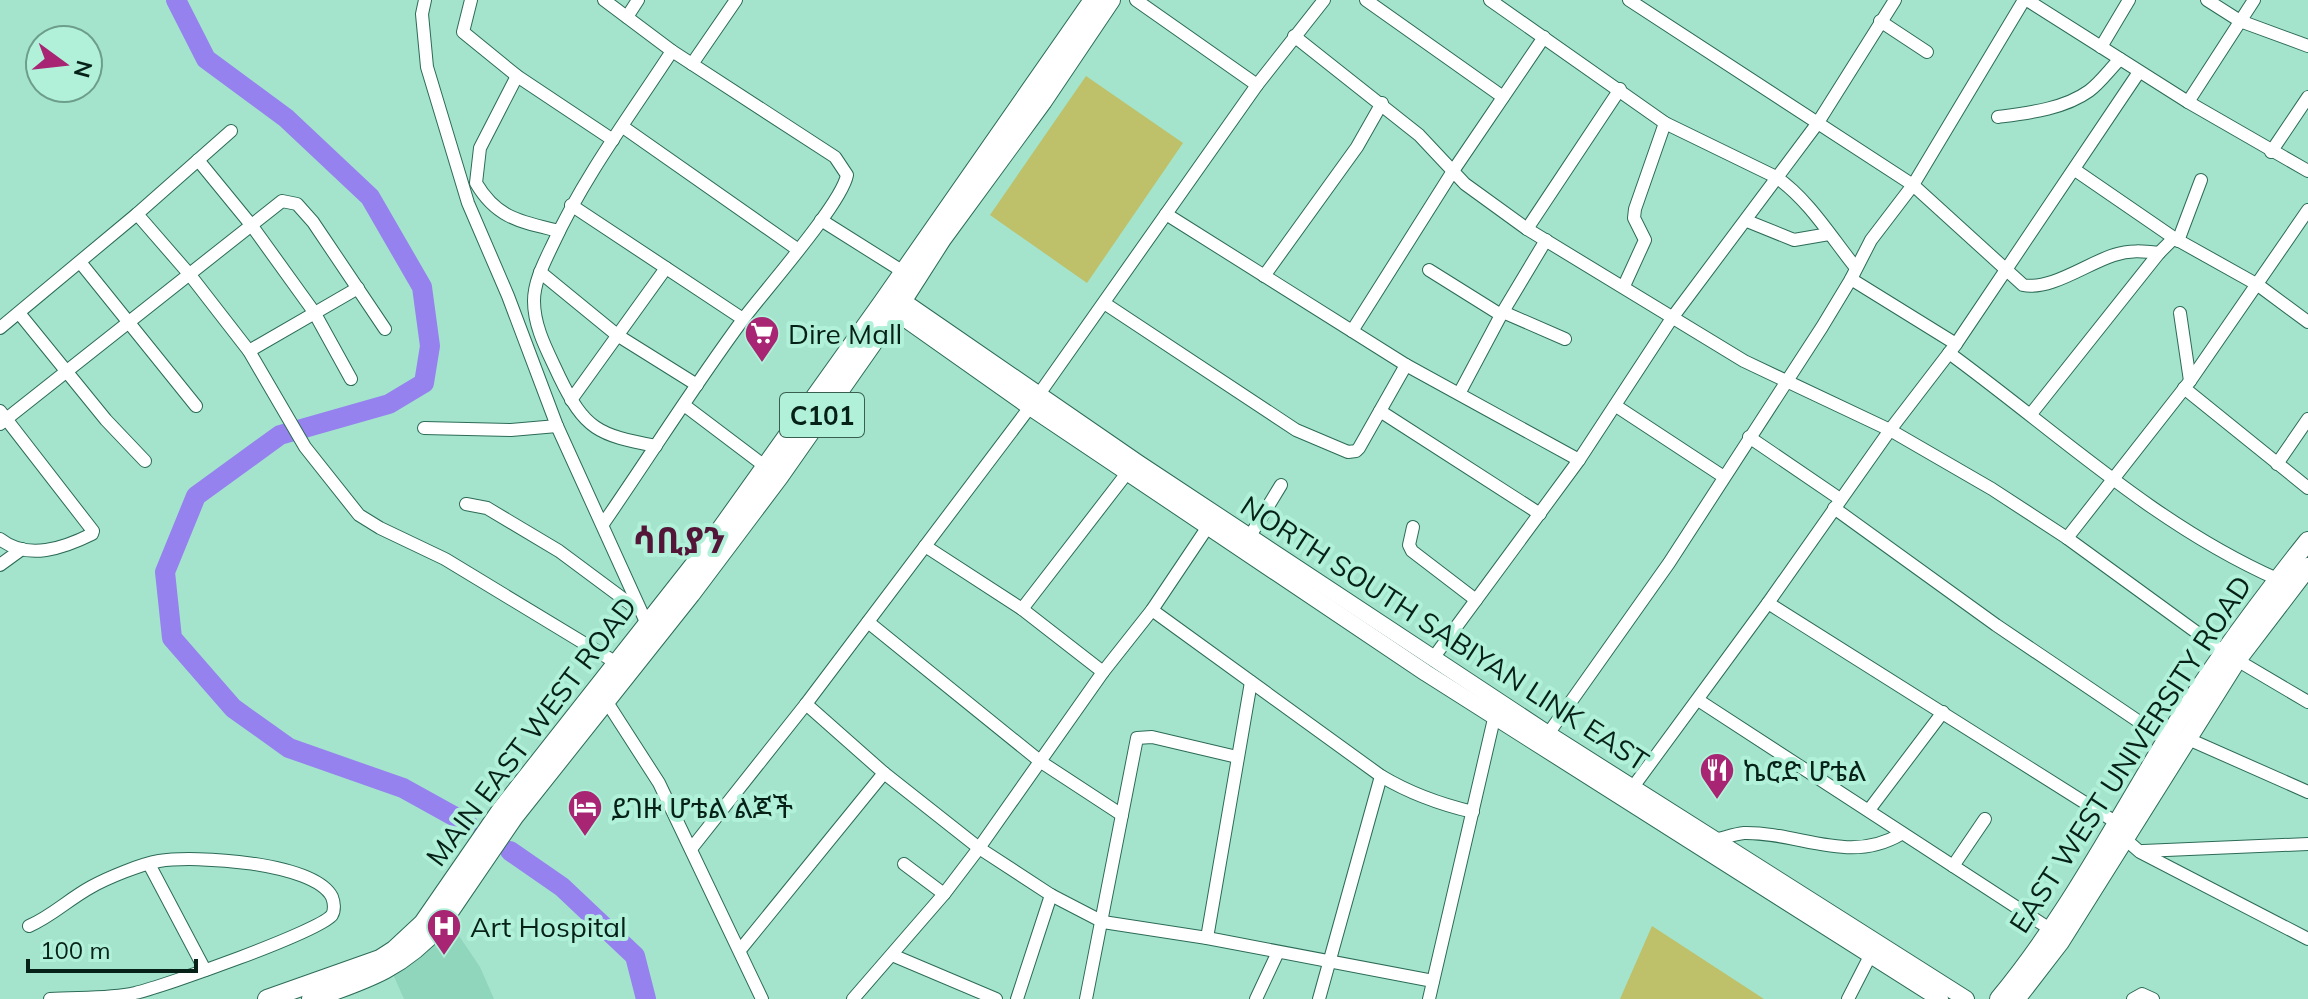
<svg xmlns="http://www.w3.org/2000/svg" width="2308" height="999" font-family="Mulish,'Noto Sans Ethiopic',sans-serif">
	<rect width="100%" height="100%" fill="#a4e4cc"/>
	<path fill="#8fd6bd" d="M449 921 480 967 494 999H404L392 972Z"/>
	<g fill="#bec06a">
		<path d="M1086 76 1183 143 1087 283 990 215Z"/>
		<path d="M1652 926 1764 999H1620Z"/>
	</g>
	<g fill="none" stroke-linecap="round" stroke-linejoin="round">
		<g stroke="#9582ef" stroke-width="20">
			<path d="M176 0 206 59 286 118 370 197 422 287 430 346 424 383 389 404 280 435 196 496 165 572 172 638 233 708 289 748 403 788 468 824"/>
			<path d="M510 851 562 887 635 956 646 999"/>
		</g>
		<g stroke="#2c6b57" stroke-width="14">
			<g id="minor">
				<path d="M425 0 422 14 427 67 468 203 508 296 557 426 646 622"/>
				<path d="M471 0 463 32 517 76 613 140"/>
				<path d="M1136 0 1257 85"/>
				<path d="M1366 0 1503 97"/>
				<path d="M1490 0 1665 123 1776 177C1809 200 1831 237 1856 268"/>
				<path d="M1629 0 1913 185 2023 285C2050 291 2088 263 2114 255 2129 250 2143 251 2159 253"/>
				<path d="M2027 0 2188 102 2308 171"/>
				<path d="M2207 0 2240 21 2308 46"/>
				<path d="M627 17 638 0"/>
				<path d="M1880 21 1927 52"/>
				<path d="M1294 36 1419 135 1465 184 1527 229 1744 361 1890 430 1992 489 2067 538 2225 653 2308 702"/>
				<path d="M2101 47 2129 0"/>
				<path d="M692 64 736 0"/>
				<path d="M517 76 480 148 476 183C497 219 522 222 559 231"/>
				<path d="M2188 102 2254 0"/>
				<path d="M1998 117C2028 113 2064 109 2089 91 2100 83 2110 69 2120 59"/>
				<path d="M623 127 797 249"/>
				<path d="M2271 152 2308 97"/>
				<path d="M198 160 252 226 314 312 351 379"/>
				<path d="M2075 170 2174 238 2258 285 2308 322"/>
				<path d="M571 205 743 319"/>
				<path d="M137 214 190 275 249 351 305 447 359 515 380 528 445 559 615 662"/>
				<path d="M1166 214 1406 365 1579 460"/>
				<path d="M821 220 902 271"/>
				<path d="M1747 221 1794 240 1829 234"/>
				<path d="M1527 229 1620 89"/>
				<path d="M2178 241 2201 180"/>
				<path d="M80 262 196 406"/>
				<path d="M1429 270 1501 315"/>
				<path d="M540 272 617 335 697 385"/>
				<path d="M1264 276 1357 147 1382 103"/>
				<path d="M1851 279 1956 344"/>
				<path d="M1624 286 1645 240 1634 218 1635 209 1665 123"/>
				<path d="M1104 303 1296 430 1348 452 1356 451 1359 448 1406 365"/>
				<path d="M1503 312 1565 339"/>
				<path d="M19 313 106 420 145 461"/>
				<path d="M2180 313 2190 381"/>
				<path d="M0 328 137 214 231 131"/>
				<path d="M1352 331 1453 171 1544 37"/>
				<path d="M249 351 358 288"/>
				<path d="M1949 353C2057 432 2155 525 2277 579"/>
				<path d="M2184 388 2308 488"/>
				<path d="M1460 392 1501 315 1546 240"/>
				<path d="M571 400 666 268"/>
				<path d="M684 405 770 470"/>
				<path d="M1616 406 1724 477"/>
				<path d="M0 411 93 531 92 534C64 548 28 561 0 539"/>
				<path d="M1380 411 1540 514"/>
				<path d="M2031 414 2159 253 2174 238"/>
				<path d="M0 424 282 201 297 204 313 222 385 329"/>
				<path d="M424 428 511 430 557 426"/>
				<path d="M1749 437 1840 499"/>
				<path d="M656 446C598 435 585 430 559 376 548 352 534 328 534 301 534 281 545 261 553 244 585 175 631 114 672 51"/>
				<path d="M2277 464 2308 419"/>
				<path d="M466 504 487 508 559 551 637 609"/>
				<path d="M1834 508 1996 625 2166 740"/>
				<path d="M603 524C650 456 695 384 744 318 766 289 842 203 847 175L835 157 672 51 604 0"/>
				<path d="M1413 527 1409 545 1412 551 1476 600"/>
				<path d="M1250 536 1281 485"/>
				<path d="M2067 538 2190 381 2308 210"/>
				<path d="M925 546 1022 609 1103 672"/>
				<path d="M0 565 22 549"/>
				<path d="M1768 603 2117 823 2124 838 2140 852 2308 939"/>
				<path d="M1022 609 1127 473"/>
				<path d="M1152 610 1381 776C1411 794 1439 804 1473 812"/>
				<path d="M868 622 1041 762 1122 815"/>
				<path d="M1434 657 1579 460 1672 318 1817 124 1895 0"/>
				<path d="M603 696 659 783 762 999"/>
				<path d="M1698 700 2050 929"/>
				<path d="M806 704 884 773 979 848 1051 895 1103 922 1207 938 1433 981"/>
				<path d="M1548 734 1669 563 1822 327 1851 279 1871 240 1913 185 2024 0"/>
				<path d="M2186 738 2308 792"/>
				<path d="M1633 787 1768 603 1890 430 1956 344 2139 72"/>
				<path d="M1869 810 1943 712"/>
				<path d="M1714 840C1724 838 1734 834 1744 833 1800 832 1849 865 1901 834"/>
				<path d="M691 849 806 704 1030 407 1257 85 1324 0"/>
				<path d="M2143 851 2308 844"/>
				<path d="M149 864 205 970"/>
				<path d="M904 864 944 894"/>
				<path d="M1953 866 1985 819"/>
				<path d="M29 926C52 916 69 899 91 887 107 878 141 864 159 861 194 855 314 862 332 897 334 902 335 910 332 915 321 931 162 987 135 993 109 999 77 997 50 999"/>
				<path d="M1207 938 1251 682"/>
				<path d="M740 950 884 773"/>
				<path d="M892 955 996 999"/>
				<path d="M853 999 944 894 979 848 1103 672 1152 610 1211 522"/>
				<path d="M1017 999 1051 895"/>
				<path d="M1086 999 1137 738 1152 737 1237 757"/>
				<path d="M1256 999 1278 952"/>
				<path d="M1319 999 1381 776"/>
				<path d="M1429 999 1496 710"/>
				<path d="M1848 999 1870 956"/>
				<path d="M2133 999 2142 994 2153 999"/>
			</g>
		</g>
		<g stroke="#2c6b57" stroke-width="18">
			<g id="secondary">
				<path d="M894 295 1138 463 1548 734 1966 999"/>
				<path d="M887 306 1030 407 1426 673 1940 999"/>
			</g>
		</g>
		<g stroke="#2c6b57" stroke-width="20">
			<g id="primary">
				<path d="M267 999 380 959 394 950 423 923 501 810 708 547 882 303 1093 0"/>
				<path d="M311 999C365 980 402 969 441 924L514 817 691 594 779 477 903 300 942 239 1043 101 1111 0"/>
				<path d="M1999 999C2063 922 2112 830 2164 744 2206 674 2257 605 2308 541"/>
				<path d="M2016 999 2060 942 2237 660 2308 567"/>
			</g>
		</g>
		<use href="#minor" stroke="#fff" stroke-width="12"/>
		<use href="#secondary" stroke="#fff" stroke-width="16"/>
		<use href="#primary" stroke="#fff" stroke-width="18"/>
	</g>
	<defs>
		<g id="supermarket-pin" transform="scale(1.8)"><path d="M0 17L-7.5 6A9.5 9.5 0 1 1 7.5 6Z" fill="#a72572" stroke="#b1f1d9"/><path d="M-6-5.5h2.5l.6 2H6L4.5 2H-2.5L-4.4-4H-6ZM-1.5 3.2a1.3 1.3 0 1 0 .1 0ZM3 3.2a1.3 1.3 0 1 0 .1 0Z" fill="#fff"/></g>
		<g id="restaurant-pin" transform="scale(1.8)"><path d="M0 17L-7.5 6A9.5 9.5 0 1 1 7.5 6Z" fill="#a72572" stroke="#b1f1d9"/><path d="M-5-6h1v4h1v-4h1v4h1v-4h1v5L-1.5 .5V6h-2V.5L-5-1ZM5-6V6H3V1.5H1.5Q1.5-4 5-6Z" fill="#fff"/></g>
		<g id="hotel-pin" transform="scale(1.8)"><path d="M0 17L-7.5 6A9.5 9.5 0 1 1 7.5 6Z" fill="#a72572" stroke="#b1f1d9"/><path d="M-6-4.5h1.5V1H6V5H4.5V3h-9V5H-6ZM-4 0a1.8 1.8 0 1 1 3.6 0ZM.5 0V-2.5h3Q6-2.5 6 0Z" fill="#fff"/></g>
		<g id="hospital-pin" transform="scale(1.8)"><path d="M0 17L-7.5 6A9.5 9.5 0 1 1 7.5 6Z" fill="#a72572" stroke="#b1f1d9"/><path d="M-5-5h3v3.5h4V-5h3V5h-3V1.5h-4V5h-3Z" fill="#fff"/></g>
	</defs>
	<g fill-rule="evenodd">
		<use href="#supermarket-pin" x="762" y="333"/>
		<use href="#restaurant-pin" x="1717" y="770"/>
		<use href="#hotel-pin" x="585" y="807"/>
		<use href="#hospital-pin" x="444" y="926"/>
	</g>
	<g text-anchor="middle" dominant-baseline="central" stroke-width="8" stroke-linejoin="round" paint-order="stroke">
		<rect fill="#b1f1d9" stroke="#395f52" stroke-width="2" x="780" y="393" width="84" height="44" rx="6"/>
		<g font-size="26" font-weight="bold" fill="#062118">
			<text x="822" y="415">C101</text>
		</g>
		<g font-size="28" fill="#062118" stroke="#b1f1d9" text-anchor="start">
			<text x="788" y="333">Dire Mall</text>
			<text x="1743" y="770">ኬሮድ ሆቴል</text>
			<text x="611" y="807">ይገዙ ሆቴል ልጆች</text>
			<text x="470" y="926">Art Hospital</text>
		</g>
		<g font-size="28" fill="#062118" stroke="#b1f1d9">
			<text transform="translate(1445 633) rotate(33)">NORTH SOUTH SABIYAN LINK EAST</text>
			<text transform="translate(531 731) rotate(-53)">MAIN EAST WEST ROAD</text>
			<text transform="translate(2130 754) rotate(-57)">EAST WEST UNIVERSITY ROAD</text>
		</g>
		<g font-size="36" font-weight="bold" fill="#531538" stroke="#b1f1d9">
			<text x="679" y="539">ሳቢያን</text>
		</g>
	</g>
	<g transform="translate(64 64) rotate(105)"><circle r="38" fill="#b1f1d9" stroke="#6d9e8c" stroke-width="2"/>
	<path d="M0-6L14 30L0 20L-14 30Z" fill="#a72572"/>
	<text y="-12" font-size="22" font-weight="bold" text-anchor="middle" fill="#062118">N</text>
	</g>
	<path d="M28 959v12h168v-12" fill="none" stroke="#062118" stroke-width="4"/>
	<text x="40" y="959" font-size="24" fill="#062118" stroke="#b1f1d9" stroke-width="6" paint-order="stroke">100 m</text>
</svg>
